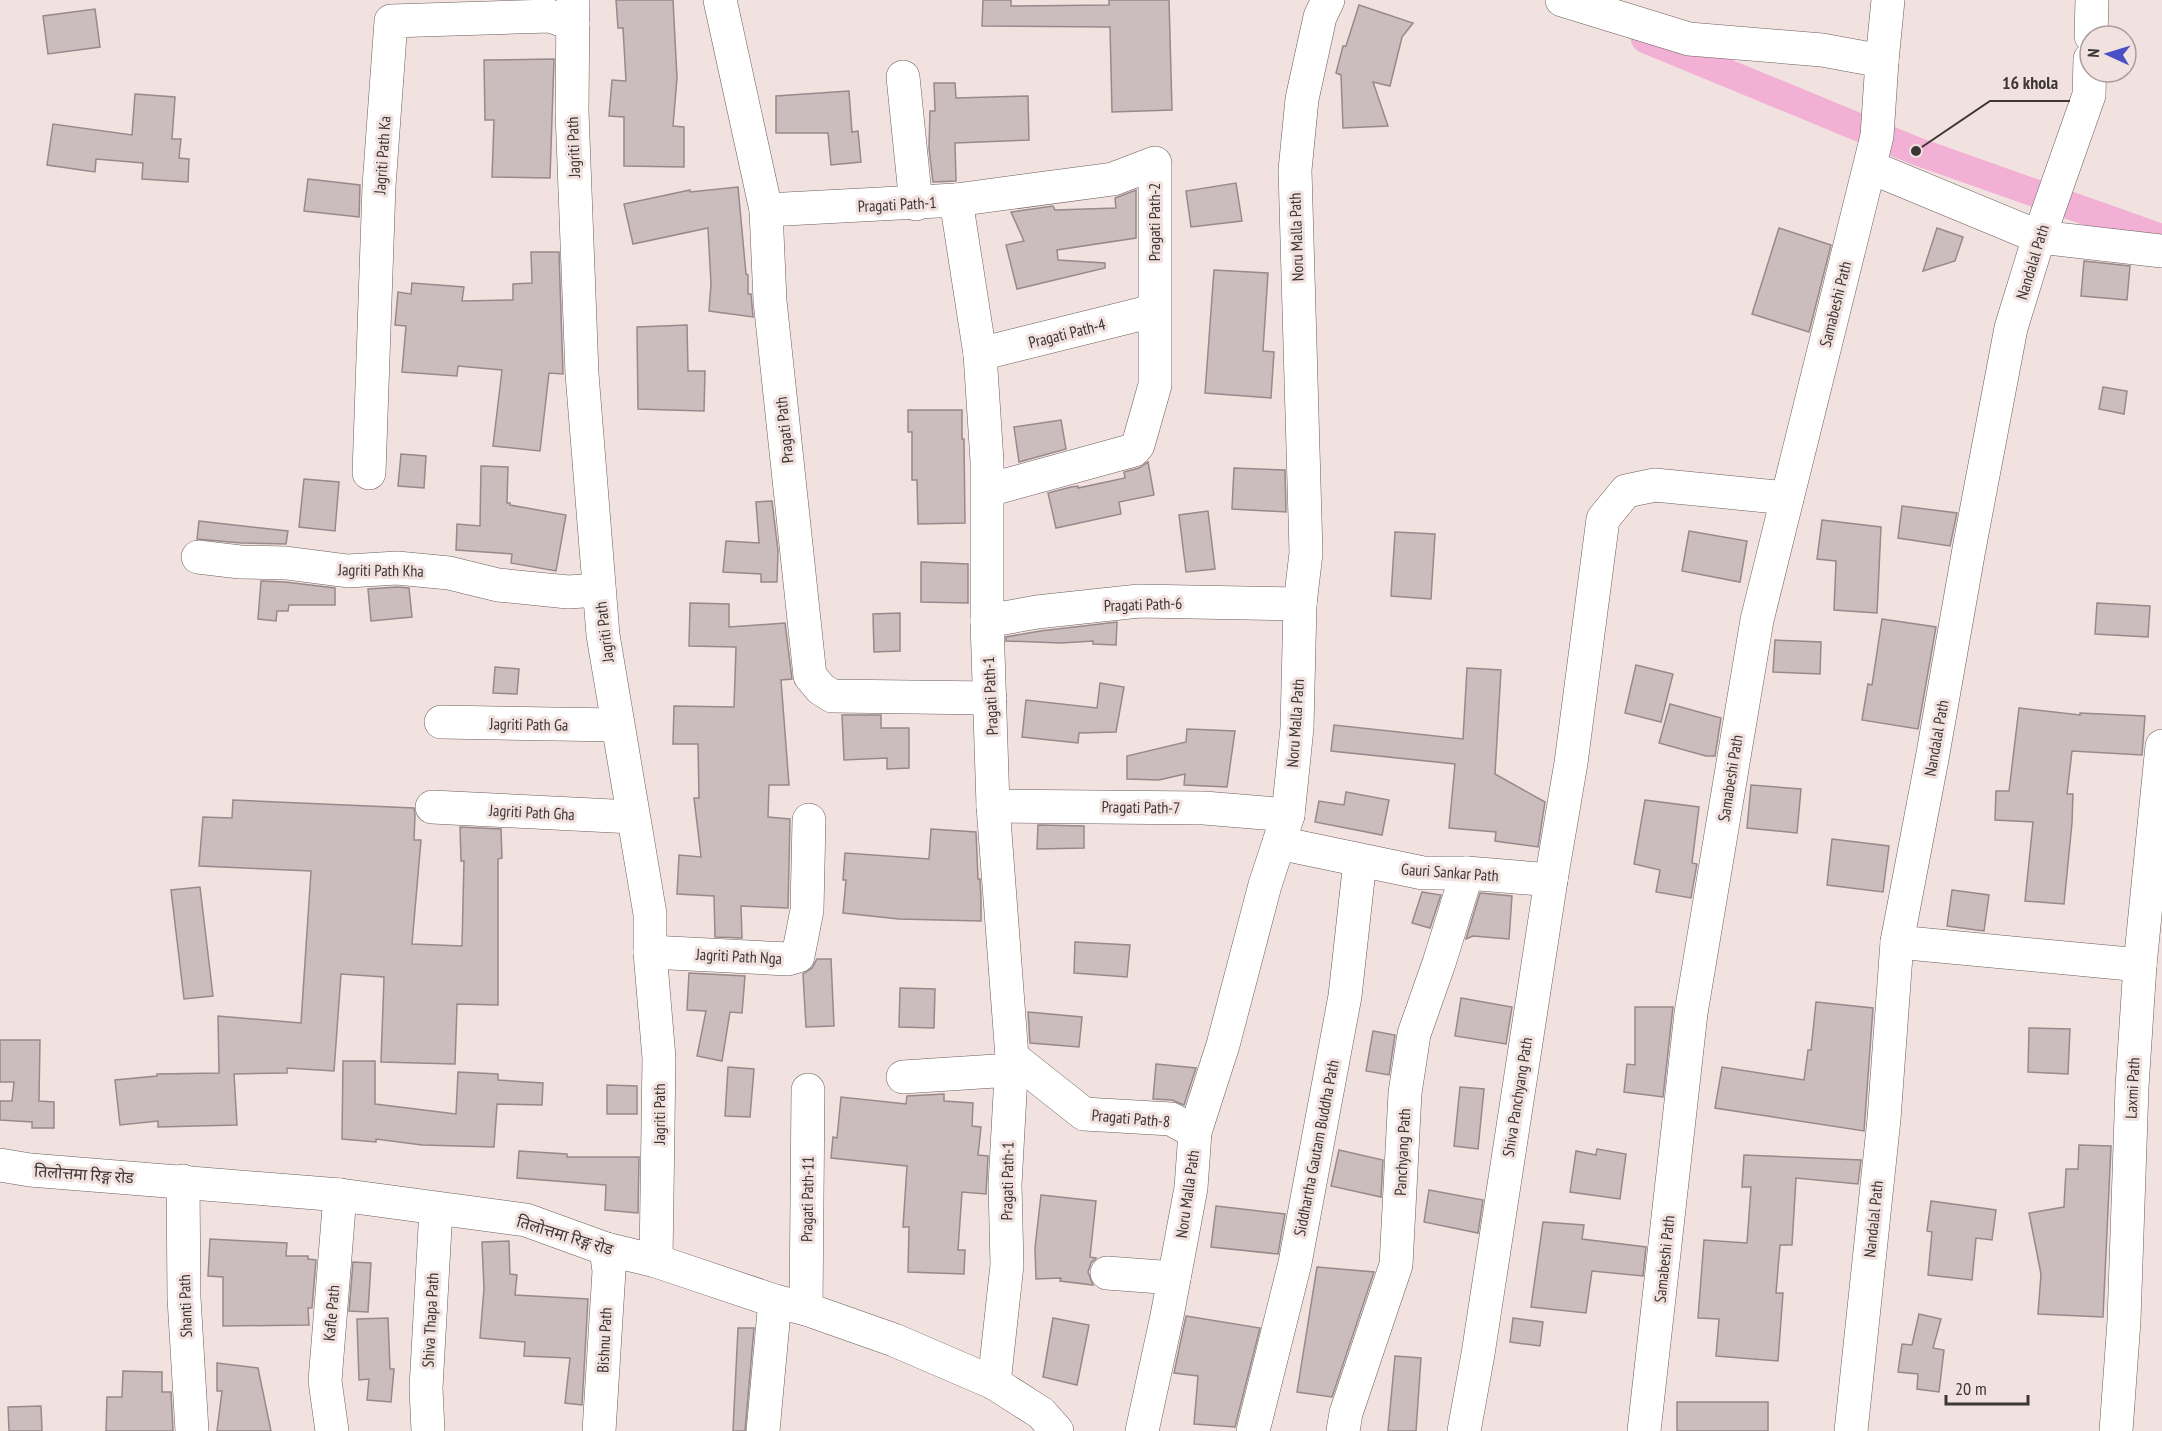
<svg xmlns="http://www.w3.org/2000/svg" width="2162" height="1431" font-family="'PT Sans Narrow','Noto Sans Devanagari',sans-serif">
	<rect width="100%" height="100%" fill="#f1e2df"/>
	<g fill="none" stroke-linecap="round" stroke-linejoin="round">
		<path stroke="#f1b0d4" stroke-width="28" d="M1645 39 1916 151 2162 238"/>
	</g>
	<g fill="#cbbcbe" stroke="#98898b" stroke-width="1.5">
		<path d="M616 0H673L677 78 673 126 684 127V167L624 166V117L609 116 612 80 626 81 623 28H618Z"/>
		<path d="M983 0H1011V6L1109 5V0H1169L1172 110 1112 112 1110 27 982 26Z"/>
		<path d="M1359 5 1413 23 1402 37 1390 86 1373 82 1388 126 1343 128 1341 75 1336 73 1343 46H1346Z"/>
		<path d="M95 9 100 47 48 54 43 16Z"/>
		<path d="M554 59 550 178 492 177 494 120H485L484 60Z"/>
		<path d="M934 83H955L956 98 1028 96 1029 140 955 143 956 181 933 182 929 148 930 111H935Z"/>
		<path d="M849 91 852 132 858 131 861 162 831 165 828 133H776V96Z"/>
		<path d="M135 94 175 97 172 139H181L179 158 189 159 188 182 142 179 143 163 96 159 95 172 47 165 53 124 132 135Z"/>
		<path d="M308 179 360 185 359 217 304 211Z"/>
		<path d="M1236 183 1242 221 1191 227 1186 191Z"/>
		<path d="M738 187 746 274 748 275V294H751L753 317 709 311 711 284 708 228 633 244 624 204 690 190V192Z"/>
		<path d="M1136 190V238L1057 250 1058 260 1105 263V268L1017 289 1006 245 1024 241 1011 212 1053 206 1055 210 1116 208 1115 198Z"/>
		<path d="M1779 228 1831 245 1809 332 1752 314Z"/>
		<path d="M1937 228 1963 237 1955 261 1923 271Z"/>
		<path d="M531 252H559L563 374 549 373 540 451 493 446 502 370 458 366 457 376 402 372 406 326 395 325 398 292 411 294 412 283 464 287 462 301 513 300V284L532 283Z"/>
		<path d="M2084 261 2130 266 2127 300 2081 296Z"/>
		<path d="M1214 270 1268 273 1263 351 1274 352 1271 398 1205 393Z"/>
		<path d="M687 325 688 371H705L704 411 638 409 637 327Z"/>
		<path d="M2103 387 2127 391 2124 414 2099 409Z"/>
		<path d="M908 410H962V439H964L965 523 918 524 917 480H912V432H908Z"/>
		<path d="M1061 420 1066 449 1019 462 1014 427Z"/>
		<path d="M401 454 426 456 424 488 398 486Z"/>
		<path d="M1148 462 1154 495 1119 502 1121 514 1056 528 1048 493 1071 487 1078 486V488L1125 478 1124 472 1139 468Z"/>
		<path d="M481 466 508 467 507 503H510V505L566 515 556 571 511 563 512 554 456 550 457 524 480 526Z"/>
		<path d="M1234 468 1285 470 1286 512 1232 509Z"/>
		<path d="M304 479 339 482 335 531 299 527Z"/>
		<path d="M772 501 778 551 777 582H761V574L723 572 726 541 759 543 756 502Z"/>
		<path d="M1902 506 1957 513 1950 546 1898 538Z"/>
		<path d="M1208 511 1215 569 1186 572 1179 515Z"/>
		<path d="M1822 520 1881 527 1877 613 1834 610 1836 561 1817 559Z"/>
		<path d="M199 521 288 531 286 544 241 543 197 539Z"/>
		<path d="M1689 531 1747 541 1740 582 1682 571Z"/>
		<path d="M1395 532 1435 534 1431 599 1391 596Z"/>
		<path d="M921 562 968 564V603L921 602Z"/>
		<path d="M261 581 285 582 335 588V605H289L288 611H277L276 621 258 619Z"/>
		<path d="M397 587 409 588 412 617 371 621 368 589Z"/>
		<path d="M690 603 729 604V627L785 623 792 679 781 680 789 785H769L768 817 790 819 788 908 741 906 742 938 715 937 714 896 677 894 679 855 701 857 694 798H699L698 744H673L674 706 734 707 736 647 689 646Z"/>
		<path d="M2097 603 2150 606 2148 637 2095 634Z"/>
		<path d="M900 613V651L874 652 873 614Z"/>
		<path d="M1882 619 1936 627 1918 729 1862 720 1868 684 1872 685Z"/>
		<path d="M1117 622 1116 645 1093 644V641L1061 643 1006 641V637L1040 631Z"/>
		<path d="M1775 640 1821 642 1820 674 1773 672Z"/>
		<path d="M1636 665 1673 674 1661 722 1625 713Z"/>
		<path d="M495 667 519 669 517 694 493 693Z"/>
		<path d="M1467 668 1501 670 1495 774 1545 802 1538 847 1495 841 1496 832 1449 828 1455 764 1331 751 1334 725 1463 739Z"/>
		<path d="M1100 683 1124 687 1116 732 1079 733 1078 743 1022 737 1026 700 1097 708Z"/>
		<path d="M1670 704 1721 718 1715 756H1706L1659 743Z"/>
		<path d="M2019 708 2080 715V713L2145 716 2142 755 2072 751 2067 794H2073L2072 823 2064 904 2025 901 2033 822 1995 820 1996 791H2009Z"/>
		<path d="M842 715H881V728H909V768L887 769V758L844 760Z"/>
		<path d="M1187 729 1235 731 1227 787 1184 785 1185 774 1159 780 1127 779V756L1186 742Z"/>
		<path d="M1751 785 1801 789 1797 833 1747 828Z"/>
		<path d="M1346 792 1389 800 1382 835 1315 822 1319 801 1344 805Z"/>
		<path d="M233 800 414 808 415 815 414 840H421L412 944 462 946 464 861H461L460 827 501 829 502 858 498 859V1005L457 1004 455 1064 381 1062 384 977 341 974 334 1071 287 1068V1073L234 1074 237 1125 158 1127V1121L120 1125 115 1080 157 1076V1074L219 1073 218 1016 301 1023 311 871 199 866 203 817 232 818Z"/>
		<path d="M1645 800 1699 807 1692 863 1697 864 1691 898 1656 892 1660 870 1634 864Z"/>
		<path d="M1038 825 1084 826V848L1037 849Z"/>
		<path d="M931 829 976 832 978 879H980L981 899V921L899 919 843 913 846 880H843L845 853 929 859Z"/>
		<path d="M1832 839 1889 846 1883 892 1827 885Z"/>
		<path d="M200 887 213 996 184 999 171 890Z"/>
		<path d="M1952 890 1989 895 1984 931 1947 926Z"/>
		<path d="M1422 892 1441 895 1430 928 1412 923Z"/>
		<path d="M1480 893 1512 896 1509 939 1473 936 1466 939Z"/>
		<path d="M1075 942 1130 945 1127 977 1074 973Z"/>
		<path d="M817 959H831L834 1026 806 1027 803 974 812 968Z"/>
		<path d="M689 973 745 976 742 1013 730 1012 722 1061 697 1056 706 1011 687 1010Z"/>
		<path d="M900 988 935 989 934 1028 899 1027Z"/>
		<path d="M1461 998 1512 1007 1506 1044 1455 1036Z"/>
		<path d="M1816 1002 1873 1008 1864 1131 1715 1108 1722 1067 1804 1080 1808 1050H1811Z"/>
		<path d="M1635 1007H1673L1663 1097 1624 1092 1627 1064 1635 1065Z"/>
		<path d="M1028 1012 1082 1017 1079 1047 1030 1043Z"/>
		<path d="M2029 1028 2070 1029 2068 1074 2028 1072Z"/>
		<path d="M1373 1031 1395 1035 1389 1075 1366 1071Z"/>
		<path d="M0 1040H40L39 1101 54 1102V1128H32V1122L0 1120V1101H12L14 1082H0Z"/>
		<path d="M343 1061H375V1104L456 1114 458 1072 498 1074V1080L543 1083 542 1105 497 1104 494 1147 422 1145 376 1139V1142L342 1139Z"/>
		<path d="M1156 1064 1196 1068 1184 1105 1172 1100 1153 1099Z"/>
		<path d="M728 1067 754 1069 750 1117 725 1116Z"/>
		<path d="M607 1085 637 1086V1114H607Z"/>
		<path d="M1460 1087 1484 1089 1478 1149 1454 1146Z"/>
		<path d="M944 1094V1101L973 1103 972 1126 981 1127 978 1155 988 1156 986 1194 962 1192 958 1250H965L964 1274 908 1272 909 1227H903L907 1166 831 1158 833 1137 837 1138 841 1097 906 1104 907 1096Z"/>
		<path d="M2079 1145 2111 1146 2103 1317 2038 1314 2041 1274 2029 1213 2064 1207 2066 1169H2078Z"/>
		<path d="M1597 1149 1626 1154 1620 1199 1570 1192 1576 1151 1596 1155Z"/>
		<path d="M1339 1150 1383 1160 1381 1197 1331 1186Z"/>
		<path d="M519 1151 567 1154V1157H639L638 1213 605 1210 606 1185 517 1178Z"/>
		<path d="M1744 1155 1861 1160 1858 1184 1796 1178 1792 1245H1780L1776 1293H1783L1778 1361 1716 1356 1719 1319 1698 1318 1704 1240 1747 1243 1751 1187H1742Z"/>
		<path d="M1429 1190 1483 1200 1478 1233 1424 1222Z"/>
		<path d="M1041 1195 1096 1201 1090 1257 1096 1258 1091 1263 1088 1272 1093 1285 1060 1281 1061 1278 1036 1279 1035 1248Z"/>
		<path d="M1931 1201 1996 1210 1992 1240 1976 1238 1972 1280 1928 1275 1932 1232 1927 1231Z"/>
		<path d="M1216 1206 1285 1214 1278 1254 1211 1247Z"/>
		<path d="M1543 1222 1584 1225 1582 1239 1646 1247 1643 1276 1592 1271 1586 1313 1531 1307Z"/>
		<path d="M210 1239 287 1243 286 1256H308V1259L316 1260 312 1308H308L309 1325 223 1326V1277L208 1276Z"/>
		<path d="M509 1241 510 1274 517 1275 515 1295 588 1299 582 1405 565 1403 570 1358 524 1356 525 1342 480 1338 484 1289 482 1242Z"/>
		<path d="M353 1262 371 1263 368 1312 349 1311Z"/>
		<path d="M1317 1267 1374 1272 1332 1397 1297 1392Z"/>
		<path d="M1919 1314 1941 1319 1933 1348 1944 1350 1939 1392 1917 1389 1918 1374 1898 1372 1902 1344 1912 1345Z"/>
		<path d="M1186 1316 1260 1328 1235 1427 1194 1424 1198 1376 1174 1373Z"/>
		<path d="M388 1318 390 1369H394L391 1402 367 1400 369 1379 359 1380 357 1319Z"/>
		<path d="M1053 1318 1089 1325 1077 1385 1043 1377Z"/>
		<path d="M1513 1318 1543 1322 1540 1346 1510 1342Z"/>
		<path d="M738 1328H754L745 1431H733Z"/>
		<path d="M1395 1356 1421 1358 1416 1431H1388Z"/>
		<path d="M217 1363 258 1368 271 1431H217L222 1391H217Z"/>
		<path d="M123 1371 162 1372V1392H171L173 1431H106L107 1397H122Z"/>
		<rect x="1677" y="1402" width="91" height="29"/>
		<path d="M41 1406 42 1431H9L8 1407Z"/>
	</g>
	<g fill="none" stroke-linecap="round" stroke-linejoin="round">
		<g stroke="#6a5d5b" stroke-width="34">
			<g id="minor">
				<path d="M573 0 572 111 582 374 603 635 650 914V952L659 1058 656 1261"/>
				<path d="M720 0 766 210 770 301 810 676 821 689 832 696 990 698"/>
				<path d="M1562 0 1689 39 1822 50 1882 61"/>
				<path d="M2091 36 2092 0"/>
				<path d="M903 77 916 204"/>
				<path d="M1870 167 2039 237 2162 251"/>
				<path d="M956 200 1113 179 1155 163V385L1138 445 1134 450 988 490"/>
				<path d="M766 210 956 200 980 354 987 461V621L993 806 1012 1057 1005 1185 1007 1265 994 1383"/>
				<path d="M980 354 1153 311"/>
				<path d="M369 473 379 186 391 21 550 16 573 24"/>
				<path d="M198 557 240 562 286 563 348 571 397 568 449 573 498 585 568 592 599 590"/>
				<path d="M987 621 1037 612 1139 601 1300 604"/>
				<path d="M441 722 617 725"/>
				<path d="M993 806 1204 808 1288 815"/>
				<path d="M432 807 633 817"/>
				<path d="M1279 843 1423 873H1467L1551 880"/>
				<path d="M1897 942 2140 965"/>
				<path d="M650 952 788 959 798 956 807 910 809 820"/>
				<path d="M1012 1057 1084 1114 1171 1119 1195 1132"/>
				<path d="M903 1077 1011 1070"/>
				<path d="M0 1165 30 1170 340 1195 526 1220 606 1249 656 1261 775 1301 806 1309 894 1340 994 1383 1041 1413 1057 1431"/>
				<path d="M183 1181 184 1298 192 1431"/>
				<path d="M1107 1273 1174 1278"/>
				<path d="M806 1309 808 1090"/>
				<path d="M332 1431 325 1381 340 1195"/>
				<path d="M428 1431 426 1388 436 1209"/>
				<path d="M599 1431 609 1271 606 1249"/>
				<path d="M763 1431 775 1301"/>
				<path d="M1142 1431 1167 1316 1191 1188 1195 1132 1223 1045 1265 885 1288 815 1297 728 1300 604 1306 553 1295 170 1302 99 1320 17 1328 0"/>
				<path d="M1253 1431 1295 1263 1345 996 1360 861"/>
				<path d="M1343 1431 1346 1413 1396 1265 1405 1093 1414 1034 1439 963 1467 873"/>
				<path d="M1464 1431 1478 1354 1551 880 1571 763 1603 519 1626 491 1655 485 1787 498"/>
				<path d="M1644 1431 1691 1013 1757 620 1877 136 1882 61 1888 0"/>
				<path d="M1851 1431 1884 1119 1897 942 1932 759 1969 549 2011 328 2039 237 2089 95 2090 59"/>
				<path d="M2116 1431 2124 1321 2132 1087 2140 965 2162 746"/>
			</g>
		</g>
		<use href="#minor" stroke="#fff" stroke-width="33"/>
	</g>
	<g text-anchor="middle" dominant-baseline="central" stroke-width="6" stroke-linejoin="round" paint-order="stroke">
		<g font-size="16" fill="#3c3635" stroke="#f1e2df">
			<text transform="translate(573 147) rotate(-92)">Jagriti Path</text>
			<text transform="translate(382 155) rotate(-86)">Jagriti Path Ka</text>
			<text transform="translate(897 204) rotate(-3)">Pragati Path-1</text>
			<text transform="translate(1154 222) rotate(-90)">Pragati Path-2</text>
			<text transform="translate(1296 237) rotate(-92)">Noru Malla Path</text>
			<text transform="translate(2032 262) rotate(-73)">Nandalal Path</text>
			<text transform="translate(1835 304) rotate(-76)">Samabeshi Path</text>
			<text transform="translate(1067 333) rotate(-14)">Pragati Path-4</text>
			<text transform="translate(784 430) rotate(-96)">Pragati Path</text>
			<text transform="translate(381 570) rotate(1)">Jagriti Path Kha</text>
			<text transform="translate(1143 604) rotate(-2)">Pragati Path-6</text>
			<text transform="translate(604 632) rotate(-97)">Jagriti Path</text>
			<text transform="translate(990 696) rotate(-93)">Pragati Path-1</text>
			<text transform="translate(1295 723) rotate(-86)">Noru Malla Path</text>
			<text transform="translate(529 724) rotate(1)">Jagriti Path Ga</text>
			<text transform="translate(1936 738) rotate(-80)">Nandalal Path</text>
			<text transform="translate(1730 778) rotate(-81)">Samabeshi Path</text>
			<text transform="translate(1141 807) rotate(1)">Pragati Path-7</text>
			<text transform="translate(532 812) rotate(3)">Jagriti Path Gha</text>
			<text transform="translate(1450 872) rotate(4)">Gauri Sankar Path</text>
			<text transform="translate(739 956) rotate(3)">Jagriti Path Nga</text>
			<text transform="translate(2132 1088) rotate(-87)">Laxmi Path</text>
			<text transform="translate(1517 1097) rotate(-81)">Shiva Panchyang Path</text>
			<text transform="translate(659 1114) rotate(-90)">Jagriti Path</text>
			<text transform="translate(1131 1118) rotate(5)">Pragati Path-8</text>
			<text transform="translate(1316 1148) rotate(-79)">Siddhartha Gautam Buddha Path</text>
			<text transform="translate(1402 1152) rotate(-87)">Panchyang Path</text>
			<text transform="translate(84 1174) rotate(4)">तिलोत्तमा रिङ्ग रोड</text>
			<text transform="translate(1007 1181) rotate(-89)">Pragati Path-1</text>
			<text transform="translate(1187 1194) rotate(-82)">Noru Malla Path</text>
			<text transform="translate(807 1199) rotate(-89)">Pragati Path-11</text>
			<text transform="translate(1873 1219) rotate(-84)">Nandalal Path</text>
			<text transform="translate(565 1235) rotate(17)">तिलोत्तमा रिङ्ग रोड</text>
			<text transform="translate(1664 1259) rotate(-84)">Samabeshi Path</text>
			<text transform="translate(185 1306) rotate(-92)">Shanti Path</text>
			<text transform="translate(331 1313) rotate(-85)">Kafle Path</text>
			<text transform="translate(430 1320) rotate(-87)">Shiva Thapa Path</text>
			<text transform="translate(604 1340) rotate(-87)">Bishnu Path</text>
		</g>
	</g>
	<path fill="none" stroke="#3c3635" stroke-width="2" d="M1916 151L1990 101H2070"/>
	<circle fill="#3c3635" stroke="#f1e2df" stroke-width="2" cx="1916" cy="151" r="6"/>
	<g font-size="18" text-anchor="middle" font-weight="bold" fill="#3c3635" stroke="#f1e2df" stroke-width="6" stroke-linejoin="round" paint-order="stroke">
		<text x="2030" y="89">16 khola</text>
	</g>
	<g transform="translate(2108 54) rotate(274)"><circle r="28" fill="#f1e2df" stroke="#a99d9b" stroke-width="1.5"/>
	<path d="M0-4.5L10 22L0 15L-10 22Z" fill="#4a4fc5"/>
	<text y="-9" font-size="16" font-weight="bold" text-anchor="middle" fill="#3c3635">N</text>
	</g>
	<path d="M1946 1395v9h82v-9" fill="none" stroke="#3c3635" stroke-width="3"/>
	<text x="1955" y="1395" font-size="18" fill="#3c3635" stroke="#f1e2df" stroke-width="4.5" paint-order="stroke">20 m</text>
</svg>
